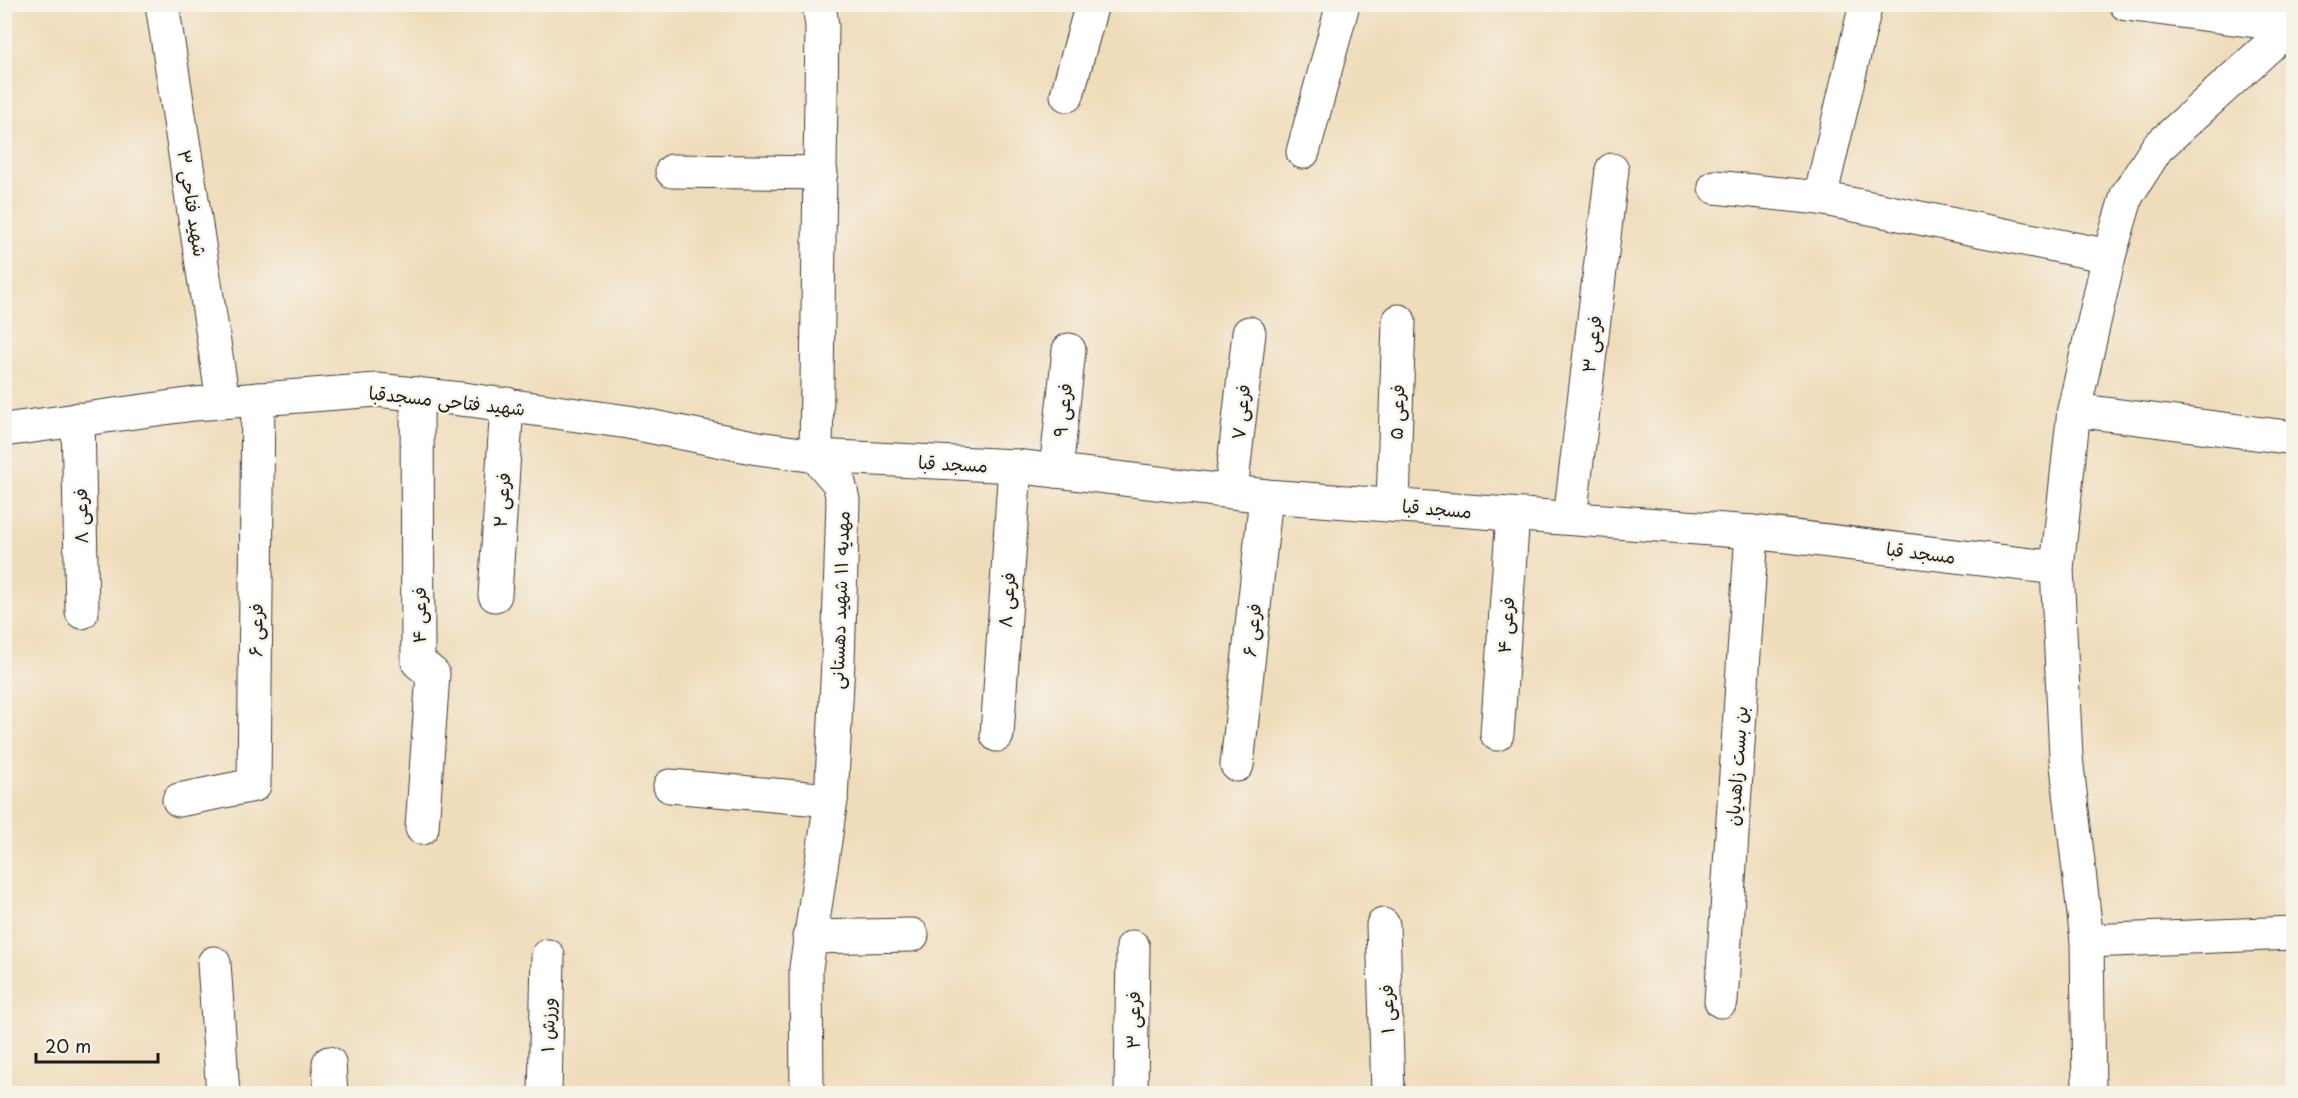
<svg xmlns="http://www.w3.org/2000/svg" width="2298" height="1098" font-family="'Playpen Sans','Playpen Sans Arabic',sans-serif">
	<rect width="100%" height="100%" fill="#f7f3e8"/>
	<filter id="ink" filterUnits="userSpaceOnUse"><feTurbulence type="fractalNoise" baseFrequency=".0167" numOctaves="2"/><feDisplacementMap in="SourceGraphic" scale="12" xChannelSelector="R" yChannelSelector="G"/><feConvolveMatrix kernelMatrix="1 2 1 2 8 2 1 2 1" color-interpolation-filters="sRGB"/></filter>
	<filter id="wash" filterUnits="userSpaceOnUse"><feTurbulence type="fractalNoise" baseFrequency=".008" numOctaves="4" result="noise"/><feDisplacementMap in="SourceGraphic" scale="24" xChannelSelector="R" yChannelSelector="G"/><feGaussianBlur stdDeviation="1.35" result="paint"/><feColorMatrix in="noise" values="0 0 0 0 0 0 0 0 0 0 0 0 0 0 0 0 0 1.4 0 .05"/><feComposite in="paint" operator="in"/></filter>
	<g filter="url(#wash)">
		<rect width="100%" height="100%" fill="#efdcba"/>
	</g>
	<g filter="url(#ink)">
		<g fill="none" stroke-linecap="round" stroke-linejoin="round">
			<g stroke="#3c3934" stroke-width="35">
				<g id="minor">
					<path d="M162 4 223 401"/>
					<path d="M2126 4 2294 26"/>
					<path d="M1067 95 1092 4"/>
					<path d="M1303 152 1343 4"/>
					<path d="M672 171 821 173"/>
					<path d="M1715 187 1820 198 1866 4"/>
					<path d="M1820 198 2109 256"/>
					<path d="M417 394 418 662 433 674 422 828"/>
					<path d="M2074 410 2294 438"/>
					<path d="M78 419 82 612"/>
					<path d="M4 430 194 404 377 390 470 400 628 422 758 448 816 456 1015 466 1266 496 1752 532 2057 568"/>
					<path d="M1056 471 1069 350"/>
					<path d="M1231 491 1249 333"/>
					<path d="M1393 504 1399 321"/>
					<path d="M1570 518 1612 170"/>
					<path d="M495 595 507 404"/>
					<path d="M1497 734 1513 515"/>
					<path d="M997 735 1015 466"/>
					<path d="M1237 765 1266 496"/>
					<path d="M670 786 831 800"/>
					<path d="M179 800 254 785 258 399"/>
					<path d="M1383 925 1388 1094"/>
					<path d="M809 937 912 935"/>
					<path d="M2087 941 2294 933"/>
					<path d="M214 963 223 1094"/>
					<path d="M1721 1001 1752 532"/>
					<path d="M329 1063 331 1094"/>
					<path d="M545 1094 548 956"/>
					<path d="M807 1094 806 968 831 800 838 662 843 500 839 483 816 456 822 26 819 4"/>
					<path d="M1131 1094 1133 947"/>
					<path d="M2089 1094 2087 941 2066 757 2057 568 2074 410 2109 256 2127 195 2157 148 2290 27"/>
				</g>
			</g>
			<use href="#minor" stroke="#fff" stroke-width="33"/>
		</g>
	</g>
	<g text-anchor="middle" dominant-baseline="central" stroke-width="5" stroke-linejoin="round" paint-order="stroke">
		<g font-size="18" fill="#1c1c1c" stroke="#f7f3e8">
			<text transform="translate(193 203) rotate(81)">شهید فتاحی ۳</text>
			<text transform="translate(1591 344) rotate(-83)">فرعی ۳</text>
			<text transform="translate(447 400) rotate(6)">شهید فتاحی مسجدقبا</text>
			<text transform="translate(1062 410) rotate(-84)">فرعی ۹</text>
			<text transform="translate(1240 412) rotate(-84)">فرعی ۷</text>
			<text transform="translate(1396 412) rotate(-88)">فرعی ۵</text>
			<text transform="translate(953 463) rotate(3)">مسجد قبا</text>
			<text transform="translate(501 500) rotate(-86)">فرعی ۲</text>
			<text transform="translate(1437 508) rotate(5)">مسجد قبا</text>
			<text transform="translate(80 516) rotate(-91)">فرعی ۸</text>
			<text transform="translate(1921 552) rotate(7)">مسجد قبا</text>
			<text transform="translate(839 600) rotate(-88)">مهدیه ۱۱ شهید دهستانی</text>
			<text transform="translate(1006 600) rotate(-86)">فرعی ۸</text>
			<text transform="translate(418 615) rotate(-90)">فرعی ۴</text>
			<text transform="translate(1505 625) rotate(-86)">فرعی ۴</text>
			<text transform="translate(255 630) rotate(-89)">فرعی ۶</text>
			<text transform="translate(1251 630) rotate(-84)">فرعی ۶</text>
			<text transform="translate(1736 766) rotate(-86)">بن بست زاهدیان</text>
			<text transform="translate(1386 1009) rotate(-92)">فرعی ۱</text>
			<text transform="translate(1132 1020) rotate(-90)">فرعی ۳</text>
			<text transform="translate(547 1025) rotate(-89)">ورزش ۱</text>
		</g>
	</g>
	<rect width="2298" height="1098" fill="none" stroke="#f7f3e8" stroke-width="24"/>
	<path d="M36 1053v9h122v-9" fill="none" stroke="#1c1c1c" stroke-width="3"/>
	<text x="45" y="1053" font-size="18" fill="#1c1c1c" stroke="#f7f3e8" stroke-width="4.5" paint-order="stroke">20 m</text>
</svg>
